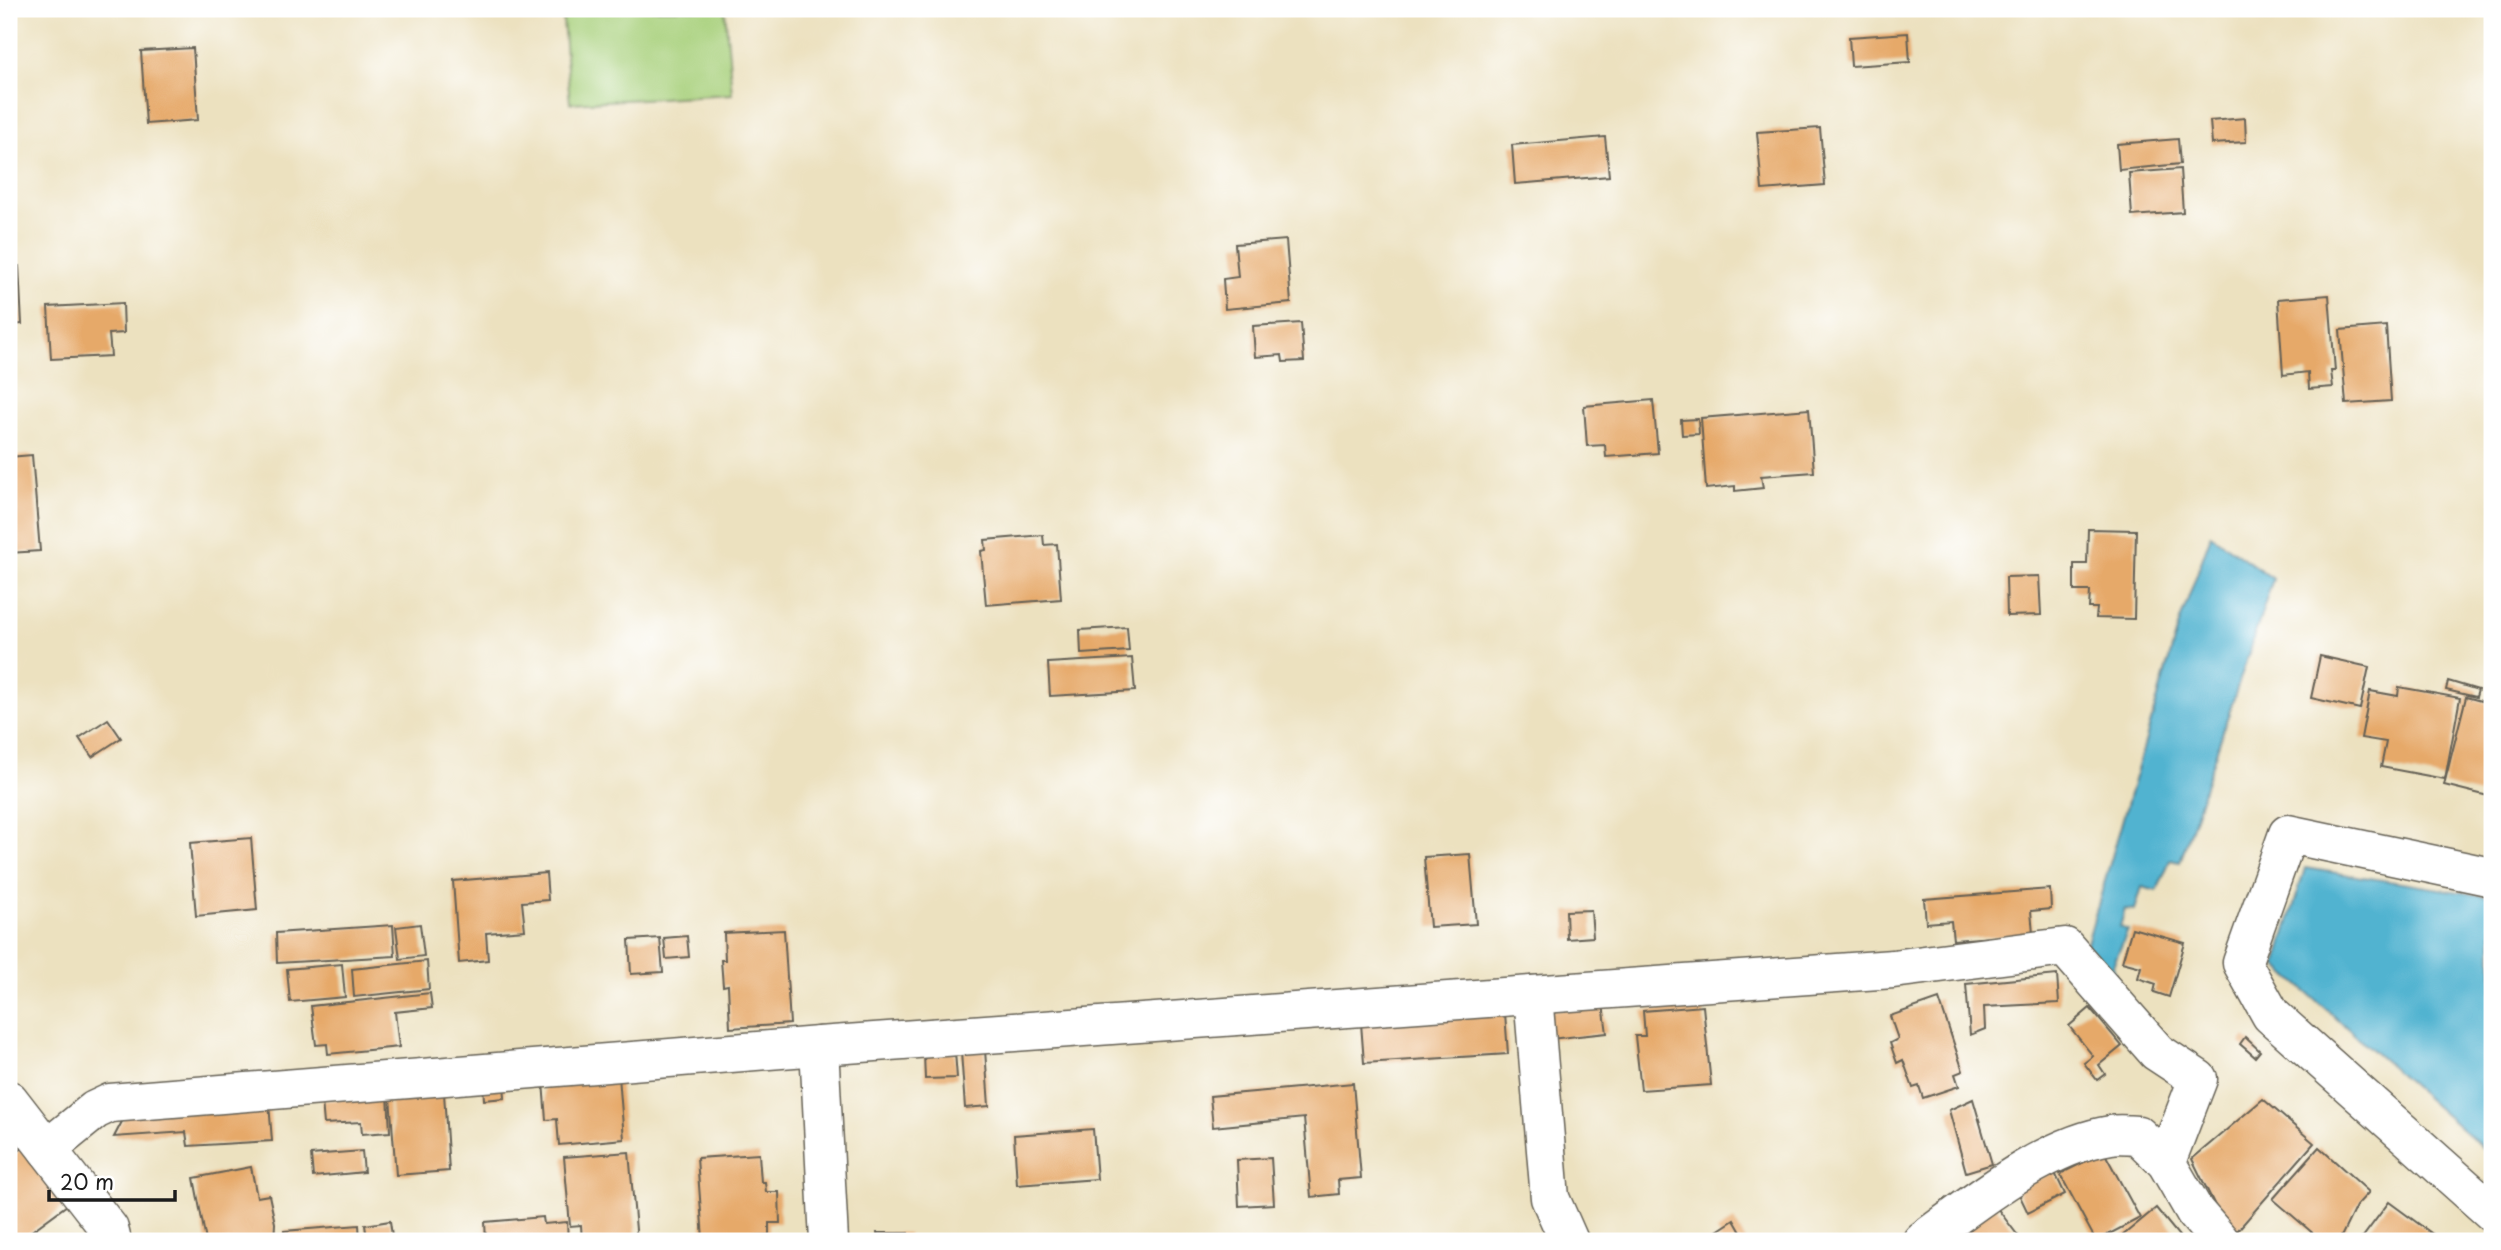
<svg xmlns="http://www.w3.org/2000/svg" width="2501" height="1250" font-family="'Playpen Sans',sans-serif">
	<rect width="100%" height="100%" fill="#fff"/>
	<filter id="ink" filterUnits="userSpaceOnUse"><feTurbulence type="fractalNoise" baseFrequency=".0143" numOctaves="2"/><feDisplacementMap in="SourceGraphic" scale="14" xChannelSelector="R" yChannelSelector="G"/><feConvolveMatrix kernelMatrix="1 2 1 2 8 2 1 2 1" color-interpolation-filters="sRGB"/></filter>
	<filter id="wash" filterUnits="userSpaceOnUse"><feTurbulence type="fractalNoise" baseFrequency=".00686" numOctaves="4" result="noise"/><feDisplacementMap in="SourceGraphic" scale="28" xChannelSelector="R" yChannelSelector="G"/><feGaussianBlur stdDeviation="1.57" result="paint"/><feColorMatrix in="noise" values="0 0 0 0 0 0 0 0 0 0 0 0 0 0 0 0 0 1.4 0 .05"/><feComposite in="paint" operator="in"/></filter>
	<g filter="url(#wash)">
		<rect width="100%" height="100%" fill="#ece1bf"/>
		<path fill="#a8d07b" stroke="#62764c" stroke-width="2" d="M562 9H725L732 94 570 103Z"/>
		<g fill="#51b3d0" stroke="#366876" stroke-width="2">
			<path d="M2211 535 2273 579 2180 862 2170 860 2157 891 2142 887 2135 910 2125 909 2120 927 2128 930 2113 965 2115 976 2085 950 2180 621Z"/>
			<path d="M2305 868 2492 897V1156L2276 965Z"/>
		</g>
		<g id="blocks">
			<g fill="#e6a969">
				<path d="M1908 33 1910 62 1851 66 1849 37Z"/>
				<path d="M193 48 198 120 146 124 141 51Z"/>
				<path d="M2245 118 2246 142 2212 144 2210 121Z"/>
				<path d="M1820 128 1825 185 1762 190 1757 132Z"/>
				<path d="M1605 137 1609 176 1515 184 1512 145Z"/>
				<path d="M2178 139 2180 164 2119 170 2117 144Z"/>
				<path d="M2180 169 2183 212 2132 216 2129 173Z"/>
				<path d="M1286 240 1291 303 1225 309 1223 279 1238 277 1235 244Z"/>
				<path d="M19 266 22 324 9 325V267Z"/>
				<path d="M2329 295 2335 371H2331L2333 387 2309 389 2308 372 2283 375 2278 299Z"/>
				<path d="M123 303 124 333 109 334 111 356 51 359 48 307Z"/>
				<path d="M1301 323 1304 361 1283 362 1282 355 1255 357 1253 326Z"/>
				<path d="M2386 326 2391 401 2346 404 2340 330Z"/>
				<path d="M1653 400 1658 453 1606 457 1605 445 1587 446 1584 406Z"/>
				<path d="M1809 409 1814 472 1761 476 1763 488 1735 491V486L1706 489 1701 418Z"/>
				<path d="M1698 419 1699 434 1682 435 1681 420Z"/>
				<path d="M32 455 40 551 9 553V457Z"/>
				<path d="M2088 529 2136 530 2134 619 2096 618 2097 608H2089L2090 591H2074V564H2087Z"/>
				<path d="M1043 535 1044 545 1057 544 1061 599 986 605 981 551 986 550 985 540Z"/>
				<path d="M2039 576 2041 615 2007 616 2006 577Z"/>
				<path d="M1127 627 1129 651 1081 654 1080 630Z"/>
				<path d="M2320 656 2369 667 2360 709 2311 698Z"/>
				<path d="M1132 658 1135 691 1050 696 1048 663Z"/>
				<path d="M2448 681 2478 690 2476 697 2446 690Z"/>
				<path d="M2399 687 2460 698 2445 779 2381 767 2386 742 2361 738 2370 691 2398 696Z"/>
				<path d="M2466 697 2492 704V797L2444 785Z"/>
				<path d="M108 719 121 738 92 757 79 738Z"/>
				<path d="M251 838 257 910 196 916 190 843Z"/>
				<path d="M1470 854 1476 924 1430 927 1424 857Z"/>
				<path d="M546 873 548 900 522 902 525 930 486 933 488 960 459 963 453 881Z"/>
				<path d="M2050 889 2051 909 2031 911 2033 934 1953 940 1951 921 1926 923 1924 899Z"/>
				<path d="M1591 910 1593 937 1567 939 1566 911Z"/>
				<path d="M420 924 424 956 400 959 396 927Z"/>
				<path d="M393 925 395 956 277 963 276 933Z"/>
				<path d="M2132 928 2185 943 2169 997 2154 992 2156 984 2138 978 2141 967 2122 962Z"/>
				<path d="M784 930 790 1024 730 1028 728 985 723 986 721 960H725L724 933Z"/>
				<path d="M687 936 689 957 666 959 664 938Z"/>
				<path d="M660 938 663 972 631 974 629 940Z"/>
				<path d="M427 961 429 989 354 997 352 969Z"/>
				<path d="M342 964 345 997 290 1002 287 969Z"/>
				<path d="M2057 975 2059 1003 1984 1007 1985 1029 1970 1035 1966 984Z"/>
				<path d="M430 993 432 1008 395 1012 399 1047 328 1054 327 1044 316 1045 311 1006Z"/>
				<path d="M1939 999 1963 1071 1955 1074 1959 1086 1923 1098 1919 1086 1913 1088 1903 1060 1897 1063 1890 1043 1898 1039 1890 1016Z"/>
				<path d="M1603 1004 1607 1033 1550 1039 1547 1011Z"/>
				<path d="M1703 1006 1711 1085 1641 1090 1635 1036H1645L1643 1011Z"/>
				<path d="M2090 1008 2122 1046 2099 1065 2105 1074 2097 1080 2084 1063 2093 1056 2069 1026Z"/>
				<path d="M1505 1013 1508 1054 1364 1063 1361 1023Z"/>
				<path d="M2245 1037 2260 1051 2255 1057 2240 1044Z"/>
				<path d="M985 1050 989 1106 965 1108 961 1052Z"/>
				<path d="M955 1052 957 1078 925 1079 924 1054Z"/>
				<path d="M619 1076 624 1139 559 1145 557 1119 546 1120 543 1082Z"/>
				<path d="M504 1083 505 1098 484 1100 483 1084Z"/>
				<path d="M1353 1083 1361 1178 1338 1180 1339 1194 1311 1197 1304 1118 1213 1127 1210 1096Z"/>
				<path d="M444 1093 449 1171 396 1175 390 1097Z"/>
				<path d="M388 1095 390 1132 362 1134 361 1122 324 1124 322 1101Z"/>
				<path d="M1973 1099 1992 1164 1966 1172 1949 1110Z"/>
				<path d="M2263 1099 2314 1143 2231 1238 2192 1159Z"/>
				<path d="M269 1103 272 1141 188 1146 186 1132 114 1137 126 1114Z"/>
				<path d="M1093 1129 1097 1179 1017 1185 1014 1135Z"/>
				<path d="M24 1147 67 1205 18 1241 9 1228V1158Z"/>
				<path d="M2319 1147 2369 1192 2356 1206 2339 1241H2322L2273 1199Z"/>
				<path d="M362 1151 364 1172 313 1177 311 1155Z"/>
				<path d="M629 1152 637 1241H582L581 1225 570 1226 564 1157Z"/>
				<path d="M2104 1152 2140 1218 2096 1241 2060 1174Z"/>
				<path d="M759 1154 761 1182H765L766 1192H779L780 1223H769V1235L703 1239 697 1158Z"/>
				<path d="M1271 1158 1274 1204 1239 1206 1237 1160Z"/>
				<path d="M251 1167 257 1197 269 1195 275 1223 274 1241H206L194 1178Z"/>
				<path d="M2054 1171 2065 1194 2028 1213 2017 1190Z"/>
				<path d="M2389 1202 2442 1241H2360Z"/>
				<path d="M1994 1204 2022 1241H1945Z"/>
				<path d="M2156 1208 2179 1236 2174 1240 2175 1241H2116Z"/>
				<path d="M543 1217 544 1224 567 1222 568 1241H486L485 1222Z"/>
				<path d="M1734 1220 1746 1241H1715L1721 1239 1717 1231Z"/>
				<path d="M390 1221 392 1236 367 1239 365 1225Z"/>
				<path d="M359 1225 360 1241H285L284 1231Z"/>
				<path d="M877 1233H908L909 1241H878Z"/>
			</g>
		</g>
	</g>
	<g filter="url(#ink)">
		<use href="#blocks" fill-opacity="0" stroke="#656155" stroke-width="2"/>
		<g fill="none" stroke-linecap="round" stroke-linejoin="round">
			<g stroke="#656155" stroke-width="41">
				<g id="minor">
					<path d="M2492 877 2288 834 2242 963 2271 1015 2492 1212"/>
					<path d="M1533 995 1550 1198 1569 1241"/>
					<path d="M819 1046 829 1241"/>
					<path d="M9 1100 109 1229 112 1241"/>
					<path d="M47 1149 95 1110 110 1103 819 1046 1893 969 2065 947 2157 1052 2198 1079 2166 1162"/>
					<path d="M1922 1241C1974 1203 2045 1145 2111 1135 2119 1133 2129 1135 2138 1135L2166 1162 2195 1212 2220 1241"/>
				</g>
			</g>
			<use href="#minor" stroke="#fff" stroke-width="38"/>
		</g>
	</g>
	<rect width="2501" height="1250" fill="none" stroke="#fff" stroke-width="35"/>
	<path d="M49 1190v10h126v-10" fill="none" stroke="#1c1c1c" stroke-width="3.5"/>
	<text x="60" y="1190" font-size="21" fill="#1c1c1c" stroke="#ffffff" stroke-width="5" paint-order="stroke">20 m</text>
</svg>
